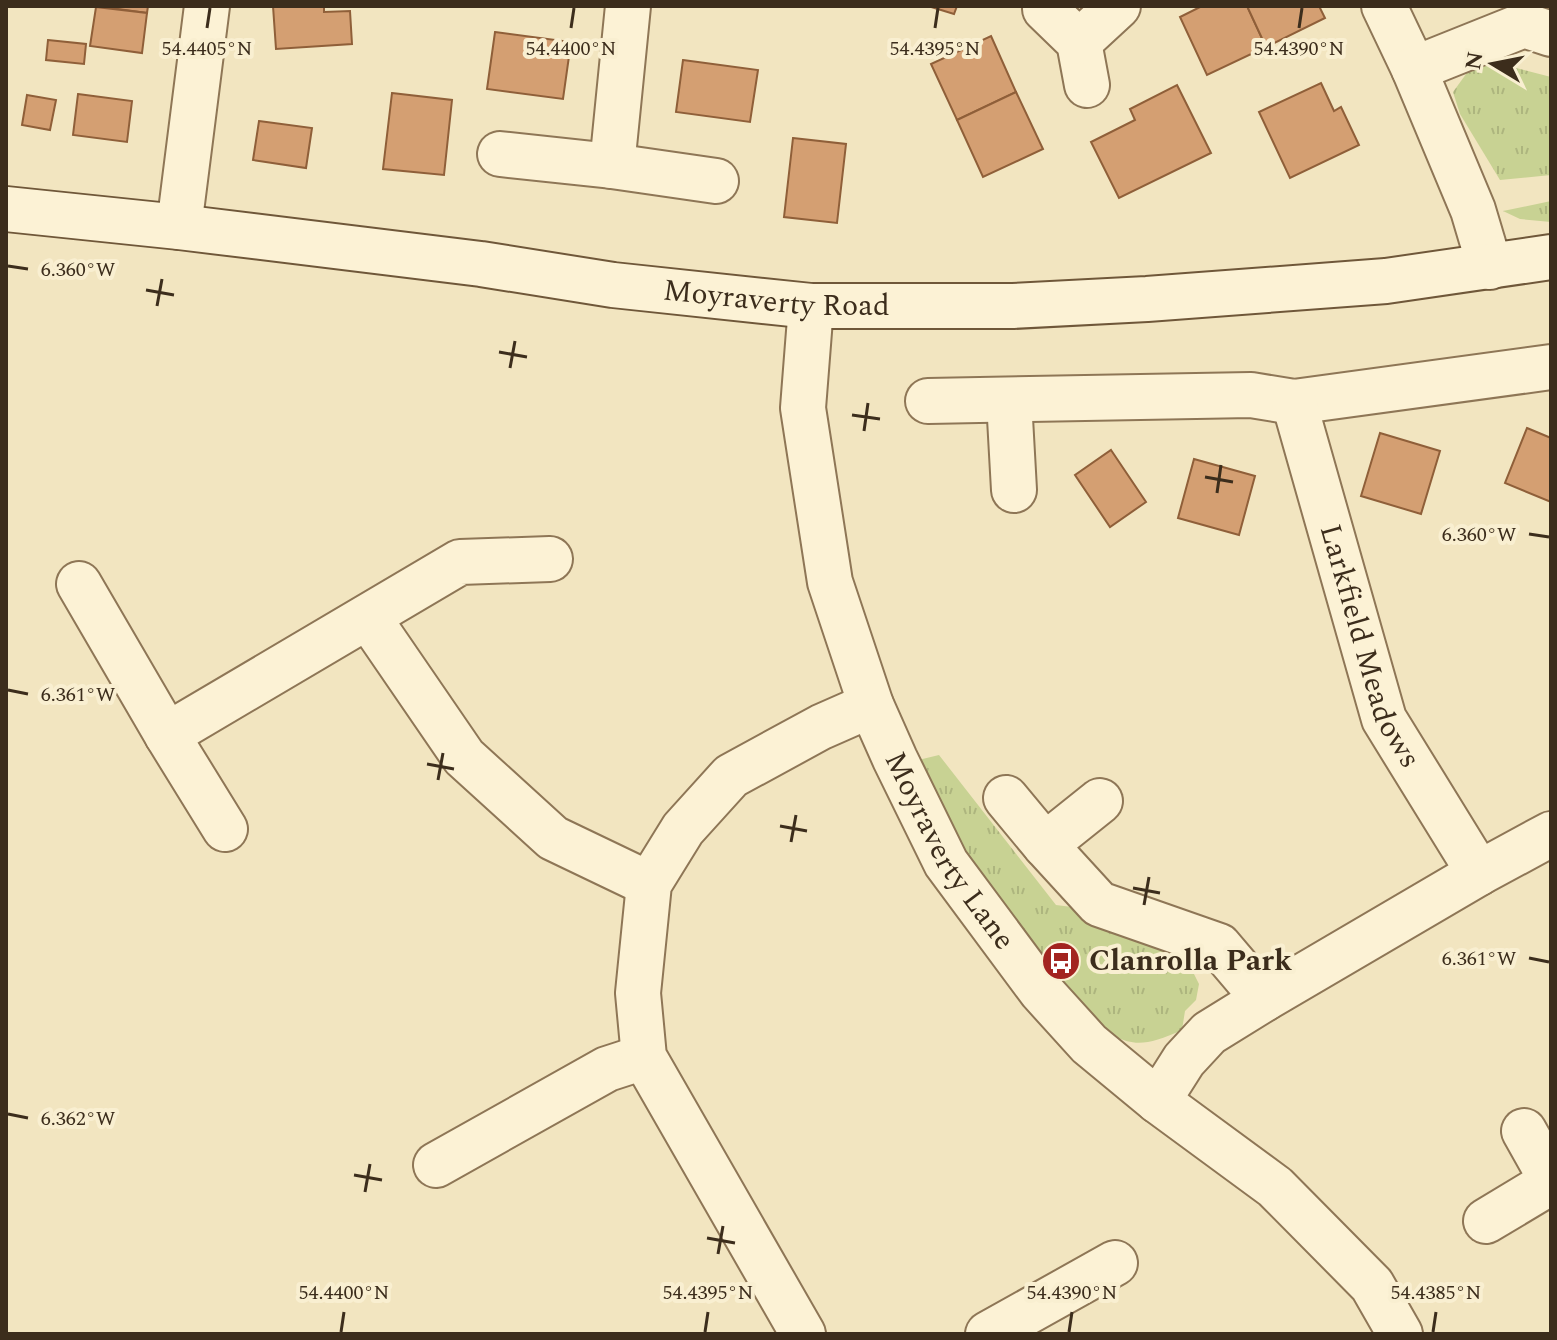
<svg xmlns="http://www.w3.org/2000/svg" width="1557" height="1340" font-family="Spectral,serif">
	<defs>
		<pattern id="grass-tufts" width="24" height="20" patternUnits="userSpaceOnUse" patternTransform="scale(2)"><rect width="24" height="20" fill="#c8d293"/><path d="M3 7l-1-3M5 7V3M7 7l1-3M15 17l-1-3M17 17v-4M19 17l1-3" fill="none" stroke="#adb57e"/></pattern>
	</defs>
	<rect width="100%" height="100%" fill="#f2e5c0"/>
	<g fill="url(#grass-tufts)">
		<path d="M1497 63 1551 77V175L1500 180 1460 114 1453 92 1469 70Z"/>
		<path d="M1551 201V222L1520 219 1503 211Z"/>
		<path d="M939 755 1056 905 1080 908 1203 962 1192 970 1199 984 1196 1000 1185 1011 1182 1030C1138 1050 1125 1047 1088 1017L982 890 906 763Z"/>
	</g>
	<g fill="#d49f72" stroke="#8f5f39" stroke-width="2">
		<path d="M96 6H148L147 13Z"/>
		<path d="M273 6H324V12L350 11 352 44 276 49Z"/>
		<path d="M928 6H957L954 14Z"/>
		<path d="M1202 6H1247L1266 47 1207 75 1180 17Z"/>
		<path d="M1247 6H1319L1325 18 1266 47Z"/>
		<path d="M96 7 147 13 142 53 90 46Z"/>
		<path d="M495 32 571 42 563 99 487 89Z"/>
		<path d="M991 36 1016 92 957 120 931 64Z"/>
		<path d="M48 40 86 44 84 64 46 60Z"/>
		<path d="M683 60 758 70 750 122 676 112Z"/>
		<path d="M1321 83 1334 111 1341 107 1359 145 1290 178 1259 112Z"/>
		<path d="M1177 85 1211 153 1119 198 1091 142 1135 120 1130 109Z"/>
		<path d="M1016 92 1043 149 983 177 957 120Z"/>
		<path d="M392 93 452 100 444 175 383 169Z"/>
		<path d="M78 94 132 101 127 142 73 135Z"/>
		<path d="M27 95 56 100 50 130 22 125Z"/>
		<path d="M259 121 312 128 306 168 253 160Z"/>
		<path d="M793 138 846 144 837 223 784 217Z"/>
		<path d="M1527 428 1551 438V502L1505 483Z"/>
		<path d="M1380 433 1440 451 1421 514 1361 496Z"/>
		<path d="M1111 450 1146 502 1110 527 1075 475Z"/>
		<path d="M1194 459 1255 476 1239 535 1178 518Z"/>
	</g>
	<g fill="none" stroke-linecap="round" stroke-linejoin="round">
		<g stroke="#8e7656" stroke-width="48">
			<g id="street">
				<path d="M1384 6 1414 69 1473 210 1490 267"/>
				<path d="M1045 9 1079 42 1087 85"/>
				<path d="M1079 42 1118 6"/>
				<path d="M1414 69 1524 25 1551 34"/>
				<path d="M500 154 612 166 716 181"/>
				<path d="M612 166 628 6"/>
				<path d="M179 227 207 6"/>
				<path id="s1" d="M811 306 803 408 830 582 871 705 895 759 946 863 1041 991 1089 1044 1158 1101 1275 1187 1372 1285 1400 1334"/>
				<path d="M1009 400 1014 490"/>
				<path d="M928 401 1251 395 1294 402 1551 367"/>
				<path id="s2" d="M1294 402 1384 719 1479 873"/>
				<path d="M79 584 167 735 225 829"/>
				<path d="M368 617 464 757 553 838 649 884"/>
				<path d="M167 735 460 562 550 559"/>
				<path d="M1006 798 1045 845 1099 904 1219 946 1264 999"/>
				<path d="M1045 845 1100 801"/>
				<path d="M1158 1101 1184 1060 1209 1033 1264 999 1479 873 1551 834"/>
				<path d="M1524 1131 1551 1179"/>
				<path d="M436 1165 607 1069 644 1057"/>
				<path d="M1486 1221 1551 1182"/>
				<path d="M803 1334 644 1057 638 993 649 884 683 829 731 776 821 727 871 705"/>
				<path d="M988 1334 1115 1263"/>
			</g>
		</g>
		<g stroke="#6f5739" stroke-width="48">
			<g id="secondary">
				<path id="s3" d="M6 209 179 227 481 264 613 285 811 306H1013L1147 299 1386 281 1551 257"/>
			</g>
		</g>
		<use href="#street" stroke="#fcf2d5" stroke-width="44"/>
		<use href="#secondary" stroke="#fcf2d5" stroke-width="44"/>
	</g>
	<path fill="none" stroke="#3c2d1c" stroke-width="3" d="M207 28 210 8M571 28 574 8M935 28 938 8M1299 28 1302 8M8 266 28 269M146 290 174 295M157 306 162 279M499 352 527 357M510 368 515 341M852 415 880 419M864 431 868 403M1205 477 1233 482M1217 493 1221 465M1529 534 1549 537M8 690 28 694M427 764 454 769M438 780 443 753M780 826 807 831M791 842 796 815M1133 888 1160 893M1144 905 1149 877M1529 958 1549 962M8 1114 28 1118M354 1175 382 1180M365 1192 370 1164M707 1238 735 1243M718 1254 723 1226M341 1332 344 1312M705 1332 708 1312M1069 1332 1072 1312M1433 1332 1436 1312"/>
	<defs>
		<g id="bus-disc" transform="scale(2)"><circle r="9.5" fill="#a32420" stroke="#f9efd1"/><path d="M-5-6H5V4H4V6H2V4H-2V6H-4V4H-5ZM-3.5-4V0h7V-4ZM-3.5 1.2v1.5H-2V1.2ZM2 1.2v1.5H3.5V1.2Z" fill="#fff"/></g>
	</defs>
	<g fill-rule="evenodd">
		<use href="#bus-disc" x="1061" y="961"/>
	</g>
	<g text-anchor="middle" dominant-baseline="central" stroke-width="8" stroke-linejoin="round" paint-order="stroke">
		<g font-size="30" fill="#3c2d1c" stroke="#f9efd1">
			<text stroke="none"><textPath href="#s3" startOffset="776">Moyraverty Road</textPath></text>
			<text stroke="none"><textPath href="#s2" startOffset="256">Larkfield Meadows</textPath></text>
			<text stroke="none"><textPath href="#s1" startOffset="574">Moyraverty Lane</textPath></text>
		</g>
		<g font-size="30" font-weight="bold" fill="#3c2d1c" stroke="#f9efd1" text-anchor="start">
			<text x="1089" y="961">Clanrolla Park</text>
		</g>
	</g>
	<g font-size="20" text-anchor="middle" fill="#3c2d1c" stroke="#f9efd1" stroke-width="8" stroke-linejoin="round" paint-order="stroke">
		<text x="207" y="55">54.4405°N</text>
		<text x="571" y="55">54.4400°N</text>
		<text x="935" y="55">54.4395°N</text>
		<text x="1299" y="55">54.4390°N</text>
		<text x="78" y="276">6.360°W</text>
		<text x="1479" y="541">6.360°W</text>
		<text x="78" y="701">6.361°W</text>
		<text x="1479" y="965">6.361°W</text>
		<text x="78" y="1125">6.362°W</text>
		<text x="344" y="1299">54.4400°N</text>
		<text x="708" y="1299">54.4395°N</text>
		<text x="1072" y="1299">54.4390°N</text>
		<text x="1436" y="1299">54.4385°N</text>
	</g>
	<rect width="1557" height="1340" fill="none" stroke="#3c2d1c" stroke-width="16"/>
	<g transform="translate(1493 64) rotate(280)" stroke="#f9efd1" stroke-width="6" paint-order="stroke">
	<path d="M0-6L14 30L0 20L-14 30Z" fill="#3c2d1c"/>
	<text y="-12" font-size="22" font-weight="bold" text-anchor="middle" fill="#3c2d1c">N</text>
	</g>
</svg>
